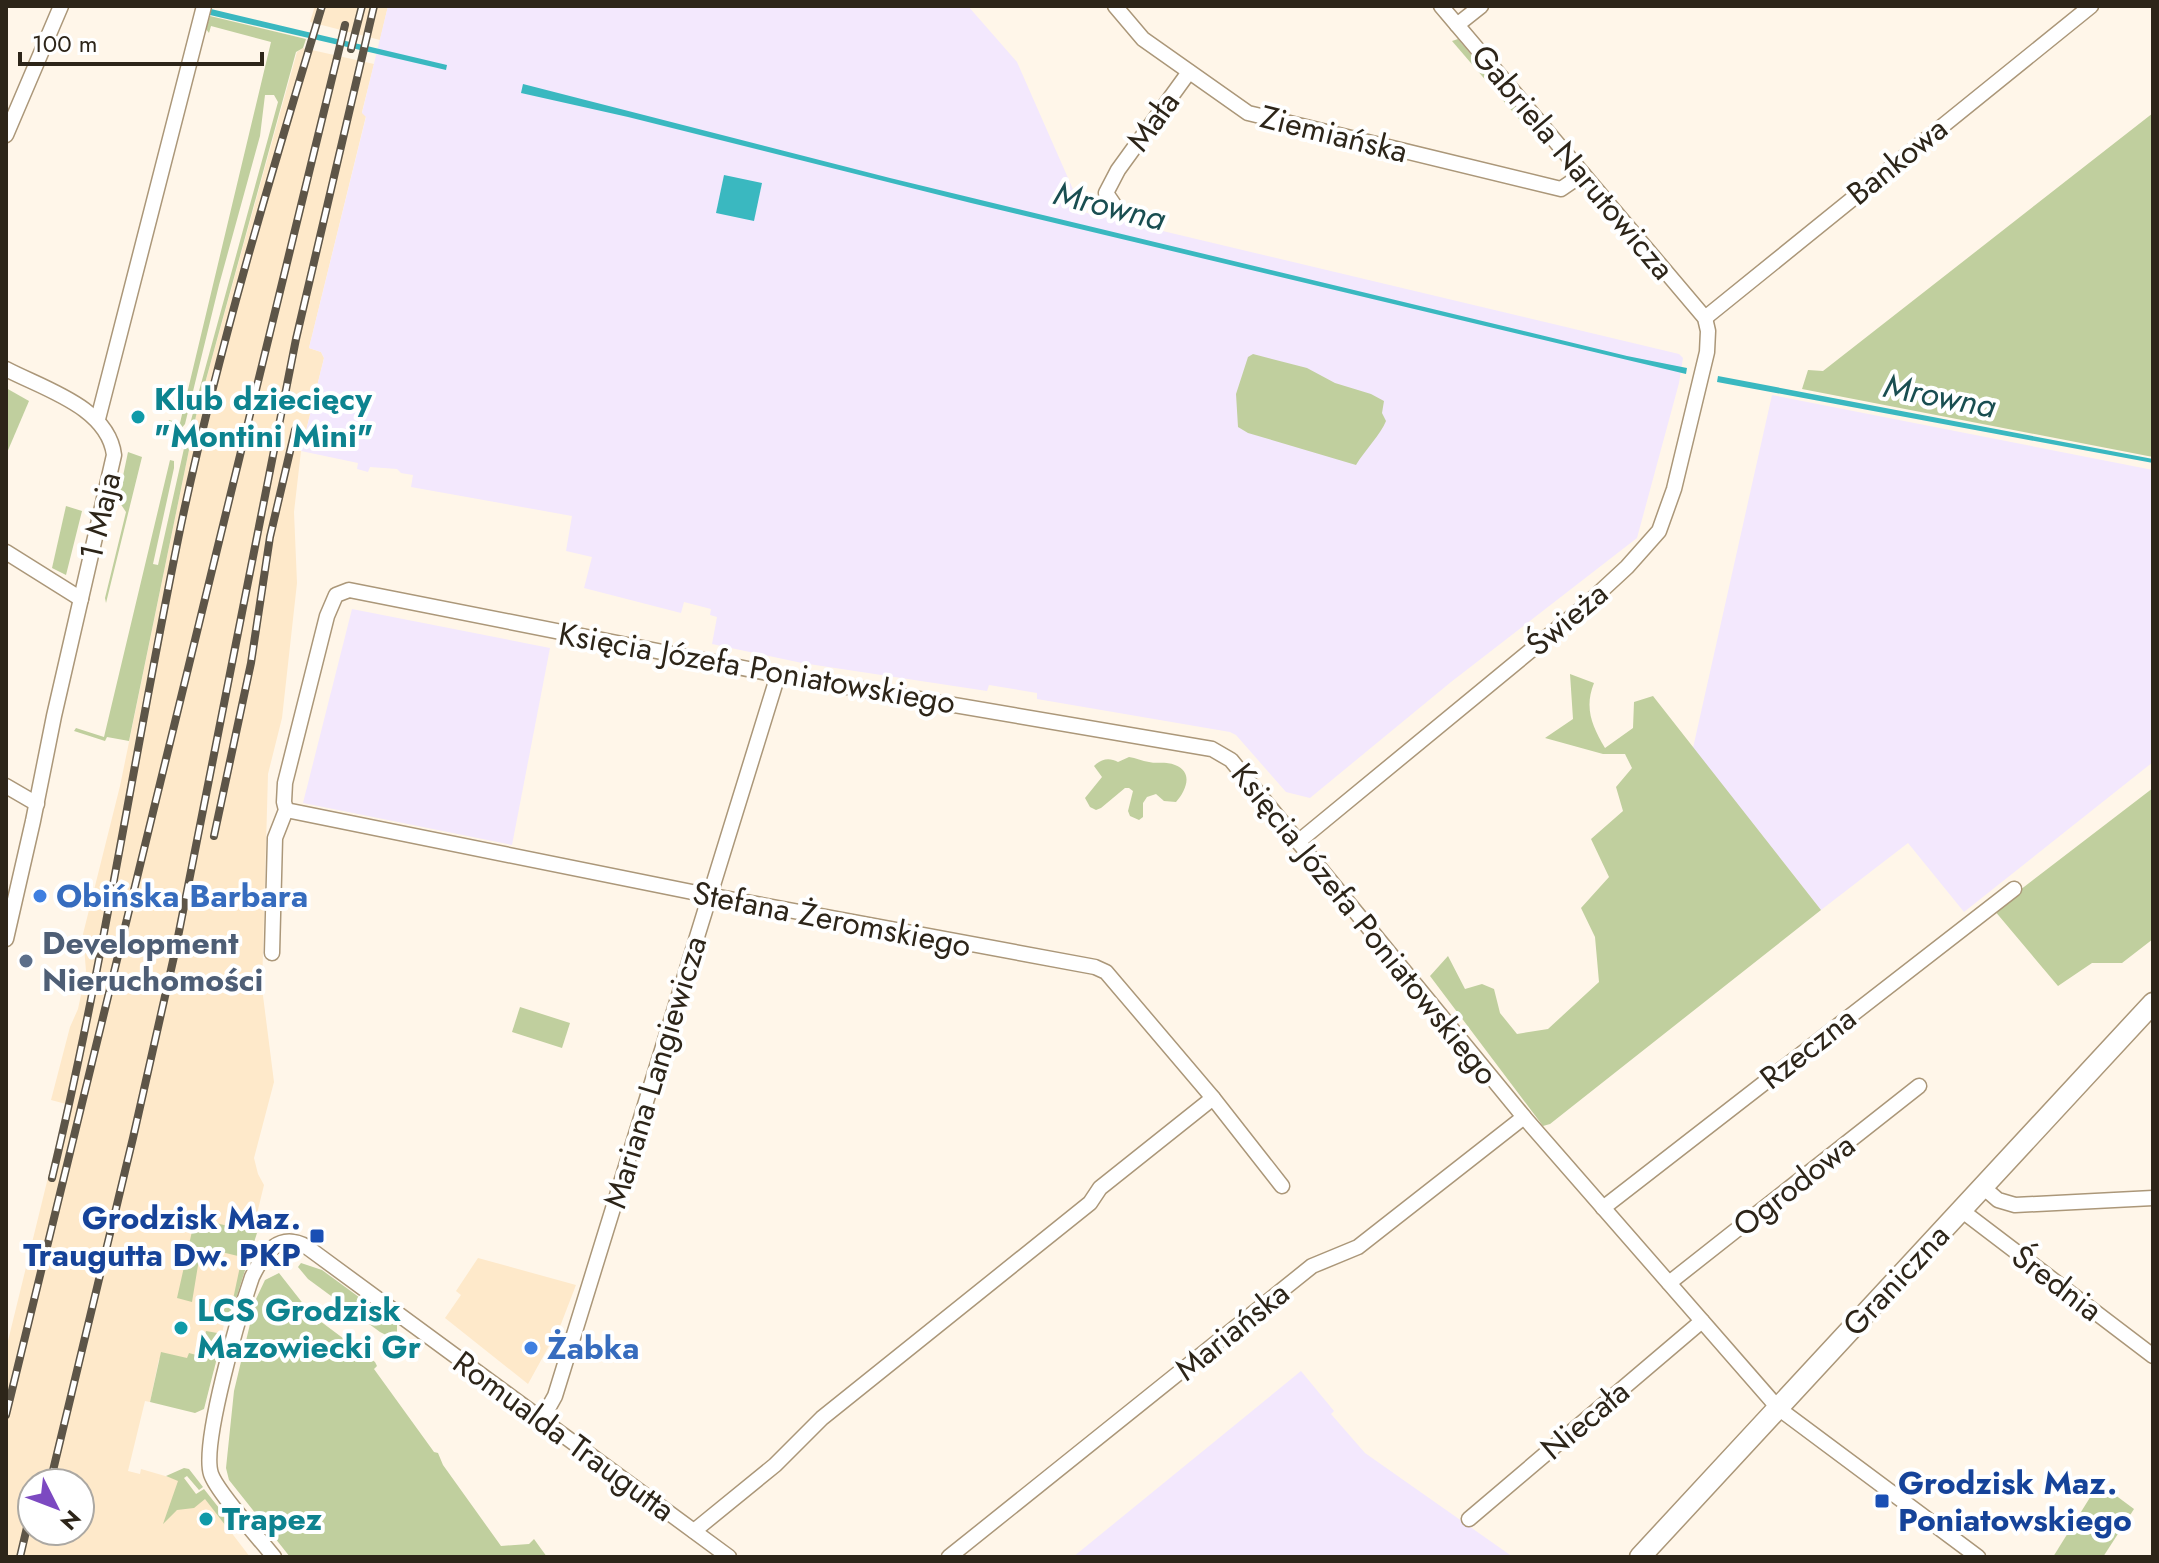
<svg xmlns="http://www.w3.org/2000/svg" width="2159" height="1563" font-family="Jost,sans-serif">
	<rect width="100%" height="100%" fill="#fff6e9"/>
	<g fill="#fee9ca" fill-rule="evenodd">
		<path d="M315 6H388L380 40 310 22Z"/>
		<path d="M303 48 374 64 362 112 366 116 309 348 321 352 324 358 301 451 294 512 297 583 282 718 268 774 262 988 274 1082 254 1158 258 1174 264 1185 235 1304 226 1315 214 1371 159 1359 150 1402 145 1401 128 1471 140 1474 141 1469 179 1480 183 1477 196 1494H202L250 1557H6V1349L66 1104 51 1100 70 1027 78 1009 86 971 83 934 120 786 196 416 297 52ZM32 1483H80V1531H32Z"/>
		<path d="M478 1258 576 1285 561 1324 528 1384 445 1318 461 1295 456 1291Z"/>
	</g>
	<g fill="#f3e8fd">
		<path d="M388 6H968L1017 62 1083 212 1679 354 1683 358 1679 383 1637 538 1451 682 1310 798 1286 792 1236 735 1230 732 1037 699V693L989 685 987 691 802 663 712 644 717 617 710 615 711 609 684 602 681 613 584 588 592 557 566 551 572 516 411 487 413 475 401 473 397 469 370 467 368 472 357 469 358 463 301 451 324 358 321 352 309 348 366 117 362 113Z"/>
		<path d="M1772 395 2153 470V762L1964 912 1908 843 1821 910 1693 748Z"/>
		<path d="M352 609 550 648 512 845 303 803Z"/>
		<path d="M1301 1371 1334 1411 1331 1414 1365 1453 1513 1557H1073Z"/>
	</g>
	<g fill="#c0cf9e">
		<path d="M210 16 306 39 303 48 296 52 196 416 129 741 107 737 105 741 74 731 76 728 104 737 170 460 174 461V468L153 564 158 565 187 435 278 102 274 95H265L260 136 219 285 185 424 181 429 166 428 169 420 180 423 271 42 211 26 209 33 206 29Z"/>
		<path d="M1458 39 1546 143 1542 146 1452 41Z"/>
		<path d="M2153 113V457L1802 389 1808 370 1823 371Z"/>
		<path d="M1253 354 1307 368 1335 383 1371 394 1384 401 1382 413 1386 421C1381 434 1365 450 1356 465L1248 433 1238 427 1236 394 1248 357Z"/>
		<path d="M6 388 29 401 6 455Z"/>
		<path d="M128 452 142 457 106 603 105 598 126 512 118 500Z"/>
		<path d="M66 506 82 511 66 575 52 568Z"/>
		<path d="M1570 674 1594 683C1584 708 1592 726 1605 748L1633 728 1634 702 1653 696 1821 910 1550 1124 1543 1126 1430 976 1448 956 1465 989 1482 984 1494 989 1500 1013 1517 1034 1548 1029 1599 982 1595 937 1581 908 1609 877 1591 839 1623 811 1616 787 1632 768 1625 754H1603L1545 738 1573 719Z"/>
		<path d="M1129 757C1136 758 1142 761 1149 762 1157 764 1166 761 1175 765 1194 772 1186 791 1176 802L1164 801 1156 794 1147 797 1143 803V817L1139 820 1130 816 1128 811 1133 791 1129 788H1125L1101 808 1096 810 1090 807 1085 798 1102 777 1094 766C1101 759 1109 757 1118 762Z"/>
		<path d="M2153 788V939L2122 963H2092L2058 986 1994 910Z"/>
		<path d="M520 1007 570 1023 562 1048 512 1032Z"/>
		<path d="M195 1218 257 1233 231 1314 221 1313 220 1301 232 1304 242 1257 201 1247 192 1302 177 1298Z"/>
		<path d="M301 1263 322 1270 397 1325V1333L388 1336 380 1332 308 1279 298 1267Z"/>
		<path d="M279 1273 312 1315 310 1320 317 1325 320 1321 375 1362 377 1366 374 1369 434 1452 438 1453 443 1465 501 1546 529 1544 534 1539 547 1557H290L229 1480 226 1468 234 1391 256 1299 265 1280Z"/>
		<path d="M206 1331 223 1334 204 1409 195 1413 150 1402 161 1352 187 1358 189 1353 200 1356Z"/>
		<path d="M184 1468 189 1469 203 1487 199 1490 187 1476 184 1478 196 1494 204 1489 234 1527 229 1530 205 1499 194 1508 177 1510 163 1524 178 1481 166 1476Z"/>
		<path d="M2099 1483 2134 1509 2103 1557H2053Z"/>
	</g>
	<g fill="#3ab8c0">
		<path d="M211 9 447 65 446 70 210 15Z"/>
		<path d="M523 84 890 178 1627 356 1687 368 1686 374 971 203 628 117 521 93Z"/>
		<path d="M724 175 762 183 754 221 716 213Z"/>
		<path d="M1718 376 2153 459V463L1717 382Z"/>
	</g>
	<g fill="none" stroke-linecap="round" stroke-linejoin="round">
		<g stroke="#ab9779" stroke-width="17">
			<g id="street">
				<path d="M1115 6 1143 39 1248 113 1561 189 1583 174"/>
				<path d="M1457 25 1481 6"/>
				<path d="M6 135 61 6"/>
				<path d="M1119 212 1106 193 1118 170 1189 72"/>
				<path d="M1705 318 2091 6"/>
				<path d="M6 369C44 389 108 407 114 455L54 716 33 821 6 939"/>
				<path d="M98 419 204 6"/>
				<path d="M6 552 81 599"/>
				<path d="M6 786 37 804"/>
				<path d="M286 810 697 893 1095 967 1106 972 1213 1098 1282 1186"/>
				<path d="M1298 842 1586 605 1627 567 1659 531 1674 489 1707 352 1708 331 1705 318 1441 6"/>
				<path d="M272 953 275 838 286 810 284 802 285 783 327 616 336 595 349 590 778 675 1212 749 1231 760 1524 1117 1778 1408 1978 1557"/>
				<path d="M1983 1187 1998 1200 2015 1205 2153 1198"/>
				<path d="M1603 1208 2014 889"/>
				<path d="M1961 1210 2153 1356"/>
				<path d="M1669 1283 1919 1086"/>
				<path d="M541 1421 555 1396 778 675"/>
				<path d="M1469 1519 1702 1321"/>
				<path d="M694 1531 775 1465 822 1418 1090 1203 1100 1188 1213 1098"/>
				<path d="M274 1557C260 1539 217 1492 211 1474 201 1444 240 1312 252 1277 263 1254 279 1231 307 1247L729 1557"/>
				<path d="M949 1557 1312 1266 1358 1247 1524 1117"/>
			</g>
		</g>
		<g stroke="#ab9779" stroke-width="23">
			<path id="secondary" d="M1640 1557 2153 1003"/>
		</g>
		<use href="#street" stroke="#fff" stroke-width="14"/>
		<use href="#secondary" stroke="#fff" stroke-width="20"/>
		<g stroke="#5d5548" stroke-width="8">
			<g id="rail">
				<path d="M351 49 362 6"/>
				<path d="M214 836 251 663 270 537 295 430"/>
				<path d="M52 1178C104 962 136 743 181 525 218 350 270 178 322 6"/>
				<path d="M6 1415 345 25"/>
				<path d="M50 1483 133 1138 175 952 296 339 374 6"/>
				<path d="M20 1557 32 1506"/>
			</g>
		</g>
		<use href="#rail" stroke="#fff" stroke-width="5" stroke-dasharray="15" stroke-linecap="butt"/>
	</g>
	<g fill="#0f9aa8" stroke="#fff" stroke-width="3">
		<circle cx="138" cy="417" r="8"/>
		<circle cx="181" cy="1328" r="8"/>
		<circle cx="206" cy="1519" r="8"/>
	</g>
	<g fill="#3f7fe0" stroke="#fff" stroke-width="3">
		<circle cx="40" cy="896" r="8"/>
		<circle cx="531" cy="1348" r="8"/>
	</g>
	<circle fill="#5c6f8a" stroke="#fff" stroke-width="3" cx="26" cy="961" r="8"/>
	<g fill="#1a4fb4" stroke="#fff" stroke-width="3">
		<rect x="309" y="1228" width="16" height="16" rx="4"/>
		<rect x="1874" y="1493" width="16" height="16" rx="4"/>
	</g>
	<g text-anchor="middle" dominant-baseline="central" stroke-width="8" stroke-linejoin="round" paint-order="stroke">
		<g font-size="32" fill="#2d2519" stroke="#fff">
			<text transform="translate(1153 121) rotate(-54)">Mała</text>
			<text transform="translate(1334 134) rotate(14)">Ziemiańska</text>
			<text transform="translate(1897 161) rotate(-39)">Bankowa</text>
			<text transform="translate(1573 162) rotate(50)">Gabriela Narutowicza</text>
			<text transform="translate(100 516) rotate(-77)">1 Maja</text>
			<text transform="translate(1567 619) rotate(-40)">Świeża</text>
			<text transform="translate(757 668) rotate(10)">Księcia Józefa Poniatowskiego</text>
			<text transform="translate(832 919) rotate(11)">Stefana Żeromskiego</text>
			<text transform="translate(1365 924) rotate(51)">Księcia Józefa Poniatowskiego</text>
			<text transform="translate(1808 1048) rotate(-38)">Rzeczna</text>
			<text transform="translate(655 1072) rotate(-73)">Mariana Langiewicza</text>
			<text transform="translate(1794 1185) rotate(-38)">Ogrodowa</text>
			<text transform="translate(1896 1280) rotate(-47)">Graniczna</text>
			<text transform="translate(2057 1283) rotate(37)">Średnia</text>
			<text transform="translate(1232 1331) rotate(-39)">Mariańska</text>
			<text transform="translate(1585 1420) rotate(-40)">Niecała</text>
			<text transform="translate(564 1436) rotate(36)">Romualda Traugutta</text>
		</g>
		<g font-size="32" font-weight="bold" fill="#0d838f" stroke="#fff" text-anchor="start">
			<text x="154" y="399">Klub dziecięcy<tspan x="154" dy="37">"Montini Mini"</tspan></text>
			<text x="197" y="1310">LCS Grodzisk<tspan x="197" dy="37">Mazowiecki Gr</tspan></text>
			<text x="222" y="1519">Trapez</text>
		</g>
		<g font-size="32" font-weight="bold" fill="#366cbe" stroke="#fff" text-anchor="start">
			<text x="56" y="896">Obińska Barbara</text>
			<text x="547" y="1348">Żabka</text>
		</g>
		<g font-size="32" font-weight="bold" fill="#4e5e75" stroke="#fff" text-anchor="start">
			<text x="42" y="943">Development<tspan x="42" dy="37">Nieruchomości</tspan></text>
		</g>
		<g font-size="32" font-weight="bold" fill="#164399" stroke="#fff" text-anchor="end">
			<text x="301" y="1218">Grodzisk Maz.<tspan x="301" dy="37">Traugutta Dw. PKP</tspan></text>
			<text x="1898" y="1483" text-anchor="start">Grodzisk Maz.<tspan x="1898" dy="37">Poniatowskiego</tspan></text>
		</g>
		<g font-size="34" font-style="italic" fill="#194e51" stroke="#fff">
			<text transform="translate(1110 206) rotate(14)">Mrowna</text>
			<text transform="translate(1940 396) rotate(11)">Mrowna</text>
		</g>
	</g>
	<rect width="2159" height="1563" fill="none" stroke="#2d2519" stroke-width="16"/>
	<g transform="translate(56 1507) rotate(132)"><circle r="38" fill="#ffffff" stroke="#aba8a3" stroke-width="2"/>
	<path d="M0-6L14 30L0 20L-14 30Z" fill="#7c49c1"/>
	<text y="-12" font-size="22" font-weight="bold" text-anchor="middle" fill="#2d2519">N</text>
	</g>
	<path d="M20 52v12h242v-12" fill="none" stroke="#2d2519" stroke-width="4"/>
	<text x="32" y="52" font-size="24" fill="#2d2519" stroke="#ffffff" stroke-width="6" paint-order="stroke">100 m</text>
</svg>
